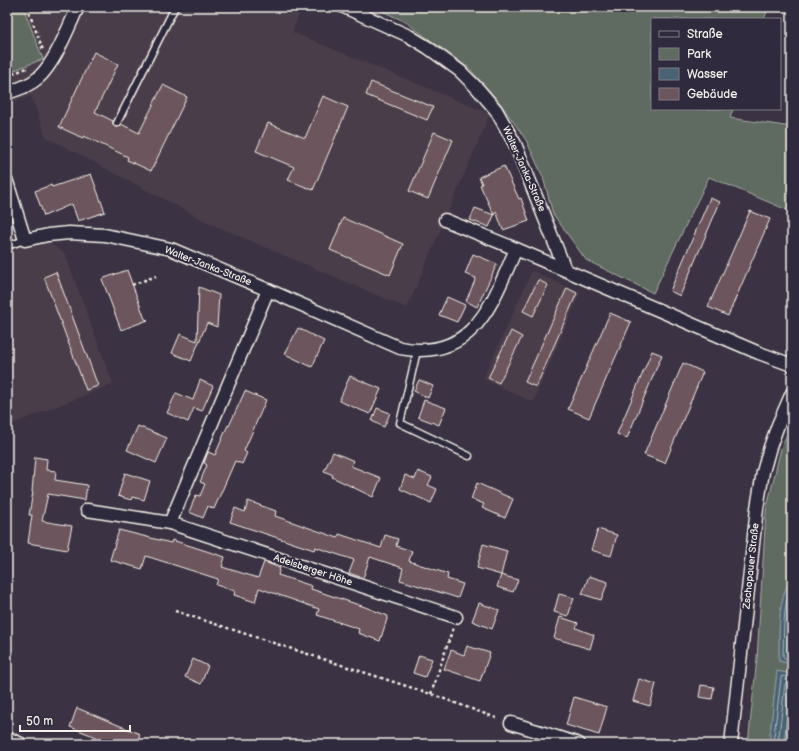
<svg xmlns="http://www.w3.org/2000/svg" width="799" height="751" font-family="'Balsamiq Sans',sans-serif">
	<rect width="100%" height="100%" fill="#3b3343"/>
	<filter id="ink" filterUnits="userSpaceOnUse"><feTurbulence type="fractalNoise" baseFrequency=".025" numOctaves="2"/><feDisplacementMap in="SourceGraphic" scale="8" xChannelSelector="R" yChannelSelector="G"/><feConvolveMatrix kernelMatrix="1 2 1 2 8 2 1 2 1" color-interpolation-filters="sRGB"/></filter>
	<g filter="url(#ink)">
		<g fill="#4a3d4a">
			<path d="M7 7H302L292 32 490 114 407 308 209 223 46 137 31 96 7 104Z"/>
			<path d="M31 229 65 254 113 384 7 426V236Z"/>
			<path d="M532 271 580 293 533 402 483 379Z"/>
		</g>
		<g fill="#5e6b61" stroke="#a9aea4">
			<path d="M7 7H23L43 59 7 73Z"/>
			<path d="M373 7H769L764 19H652V109H733L730 118 792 127V212L709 177 653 293 586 260 553 214 543 177 526 140 500 103 470 69 404 21Z"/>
			<path d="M792 423V577C776 601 780 634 779 661L792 664V674L777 671 769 744H748L757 658 766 511 781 448Z"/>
		</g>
		<g fill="#4a6374" stroke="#8e9ca2">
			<path d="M792 577V664L779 661C780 634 776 601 792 577Z"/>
			<path d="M777 671 792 674V744H769Z"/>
		</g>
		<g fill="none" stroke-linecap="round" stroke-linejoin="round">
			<g stroke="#b0b8ba" stroke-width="1">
				<path d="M792 586C782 607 784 633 783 656L784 658 792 660"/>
				<path d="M792 600 789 616 788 652 792 655"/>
				<path d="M773 744 781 678 782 676 792 678"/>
				<path d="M778 744 785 684 787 682 792 683"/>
				<path d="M784 744 790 690 792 689"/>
			</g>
		</g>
		<g fill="#6c555c" stroke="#f4f1e8">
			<path d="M94 52 118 64 95 112 113 121V124L115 127H119L121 124 139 133 163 85 187 97 151 171 127 160 128 157 84 136 83 138 59 127Z"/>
			<path d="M371 82 433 107 427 120 366 95Z"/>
			<path d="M323 96 348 107 313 190 288 180 294 167 256 151 268 123 305 138Z"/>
			<path d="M434 132 453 140 428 199 409 191Z"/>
			<path d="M504 166 519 199 521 198 529 221 503 230 496 211 489 227 470 220 475 208 494 215 480 185 482 184 479 177Z"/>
			<path d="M91 174 105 212 78 221 72 204 44 216 35 191 51 185 52 187Z"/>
			<path d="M710 198 720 202 680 296 670 291Z"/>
			<path d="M750 211 770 219 728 316 708 307Z"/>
			<path d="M343 218 403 244 390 275 330 250Z"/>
			<path d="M473 254 497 264 477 307 466 301 476 278 465 274Z"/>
			<path d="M127 270 145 319 148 320 121 330 102 279Z"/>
			<path d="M56 272 98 386 86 390 44 277Z"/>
			<path d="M538 280 548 285 533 316 523 311Z"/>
			<path d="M199 287 219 295 217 327 207 323 191 361 172 353 180 334 197 341Z"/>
			<path d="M567 288 577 293 536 387 525 382Z"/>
			<path d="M447 297 465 305 457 322 439 315Z"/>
			<path d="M610 313 631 322 589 418 568 409Z"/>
			<path d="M298 328 324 341 312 367 285 354Z"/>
			<path d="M511 331 522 337 499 383 488 378Z"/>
			<path d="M652 351 662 355 627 438 617 434Z"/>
			<path d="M683 363 703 372 665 463 644 455Z"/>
			<path d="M350 376 381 389 370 414 339 401Z"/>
			<path d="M200 380 213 386 202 411 194 408 188 422 167 413 176 393 193 400Z"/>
			<path d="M419 380 433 386 428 398 414 391Z"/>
			<path d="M245 391 266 400 244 451 247 453 242 464 235 461 214 509 208 506 203 518 189 512 196 495 200 496 205 484 200 482 207 465 204 463 208 452 215 455 228 425 229 426Z"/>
			<path d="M424 400 446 408 439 425 418 417Z"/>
			<path d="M377 408 390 413 384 427 372 421Z"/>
			<path d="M138 426 167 438 156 463 127 450Z"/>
			<path d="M333 452 354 461 351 466 381 478 373 497 332 477 333 475 324 471Z"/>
			<path d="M35 457 47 459 46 470 56 471 55 480 87 485 85 500 48 494 42 521 72 526 67 550 28 543 32 515H29L33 492H32Z"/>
			<path d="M418 471 432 477 428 485 437 489 431 503 400 489 405 475 415 479Z"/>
			<path d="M125 473 150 481 144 500 132 497 131 500 118 496Z"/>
			<path d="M477 483 513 499 505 518 482 508 484 504 471 499Z"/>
			<path d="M248 501 276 511 275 516 338 538 339 534 381 548 385 535 398 539 396 546 412 551 409 561 448 574 447 579 463 584 458 598 400 580 403 568 370 557 363 578 349 573 354 560 315 547 314 550 230 522 235 508 245 512Z"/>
			<path d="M598 529 617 535 611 556 591 550Z"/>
			<path d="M119 530 171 543 172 540 225 557 222 567 258 578 264 562 280 568 278 575 312 586 311 589 365 607 388 616 380 641 358 633 359 629 317 615 319 609 259 588 255 602 234 595 235 591 216 585 218 579 146 556 142 569 110 560Z"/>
			<path d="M483 544 507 551 501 575 477 568Z"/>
			<path d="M501 575 518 580 513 592 497 587Z"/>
			<path d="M589 576 608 582 601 600 582 594Z"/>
			<path d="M559 594 574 598 568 616 554 612Z"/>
			<path d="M479 603 499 610 492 629 472 621Z"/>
			<path d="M560 617 578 623 576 628 594 635 590 649 554 638Z"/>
			<path d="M467 646 490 653 480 681 444 669 451 650 464 655Z"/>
			<path d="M419 655 432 659 425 677 413 673Z"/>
			<path d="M193 659 208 666 201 684 185 677Z"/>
			<path d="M639 679 656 684 650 706 633 701Z"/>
			<path d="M701 685 714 687 712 699 699 697Z"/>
			<path d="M574 697 607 707 599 735 566 725Z"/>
			<path d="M77 708 140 734 136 744H115L70 727Z"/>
		</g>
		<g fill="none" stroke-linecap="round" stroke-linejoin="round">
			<g stroke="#f4f1e8" stroke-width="9">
				<g id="service">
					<path d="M117 123 175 7"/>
					<path d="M7 246 25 240"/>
					<path d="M417 351 400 423 469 456"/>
				</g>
			</g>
			<g stroke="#f4f1e8" stroke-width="15">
				<g id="minor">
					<path d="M344 7 409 36 427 47 460 71 478 89 496 110 515 144 565 269"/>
					<path d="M7 93C18 89 29 86 38 78 55 63 68 28 78 7"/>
					<path d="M7 182 25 240 48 235 69 233 105 235 171 249 268 290 400 348C474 362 492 303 516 249L759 353 792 365"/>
					<path d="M445 220 516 249"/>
					<path d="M87 510 170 523 456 617"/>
					<path d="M170 523 268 290"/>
					<path d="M511 723 579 744"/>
					<path d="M7 738 21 744"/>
					<path d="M731 744 757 508 763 472 770 447 778 425 792 393"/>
				</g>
			</g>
			<g stroke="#f4f1e8" stroke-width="2.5" stroke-dasharray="3 3" stroke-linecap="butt">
				<path d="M27 7 43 50"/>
				<path d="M7 76 27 68"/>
				<path d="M132 285 156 276"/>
				<path d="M175 611 431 694 499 719"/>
				<path d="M431 694 453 628"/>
			</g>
			<use href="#service" stroke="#2f2a3d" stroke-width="6"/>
			<use href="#minor" stroke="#2f2a3d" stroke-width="12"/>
		</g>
	</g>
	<g text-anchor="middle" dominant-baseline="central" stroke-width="4" stroke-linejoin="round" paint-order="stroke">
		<g font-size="10" fill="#f4f1e8" stroke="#2f2a3d">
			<text transform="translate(524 169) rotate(66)">Walter-Janka-Straße</text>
			<text transform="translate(208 266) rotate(21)">Walter-Janka-Straße</text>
			<text transform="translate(751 566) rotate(-84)">Zschopauer Straße</text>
			<text transform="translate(313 570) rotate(18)">Adelsberger Höhe</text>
		</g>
	</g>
	<rect width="799" height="751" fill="none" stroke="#2f2a3d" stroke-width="24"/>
	<rect x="12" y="12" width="775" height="727" fill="none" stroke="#f4f1e8" stroke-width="1.5" filter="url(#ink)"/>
	<rect x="651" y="18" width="130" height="92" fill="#2f2a3d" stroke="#7e7a81"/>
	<rect x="659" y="31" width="20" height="6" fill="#2f2a3d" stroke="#7e7a81"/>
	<text x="687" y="38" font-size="12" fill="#f4f1e8">Straße</text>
	<rect x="659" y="48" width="20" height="12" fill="#5e6b61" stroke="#7e7a81"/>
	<text x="687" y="58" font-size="12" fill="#f4f1e8">Park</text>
	<rect x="659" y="68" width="20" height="12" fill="#4a6374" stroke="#7e7a81"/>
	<text x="687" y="78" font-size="12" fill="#f4f1e8">Wasser</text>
	<rect x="659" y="88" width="20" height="12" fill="#6c555c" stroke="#7e7a81"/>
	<text x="687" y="98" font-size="12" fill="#f4f1e8">Gebäude</text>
	<path d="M20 725v6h110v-6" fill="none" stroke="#f4f1e8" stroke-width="2"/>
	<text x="26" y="725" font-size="12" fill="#f4f1e8" stroke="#2f2a3d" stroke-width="3" paint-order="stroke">50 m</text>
</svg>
